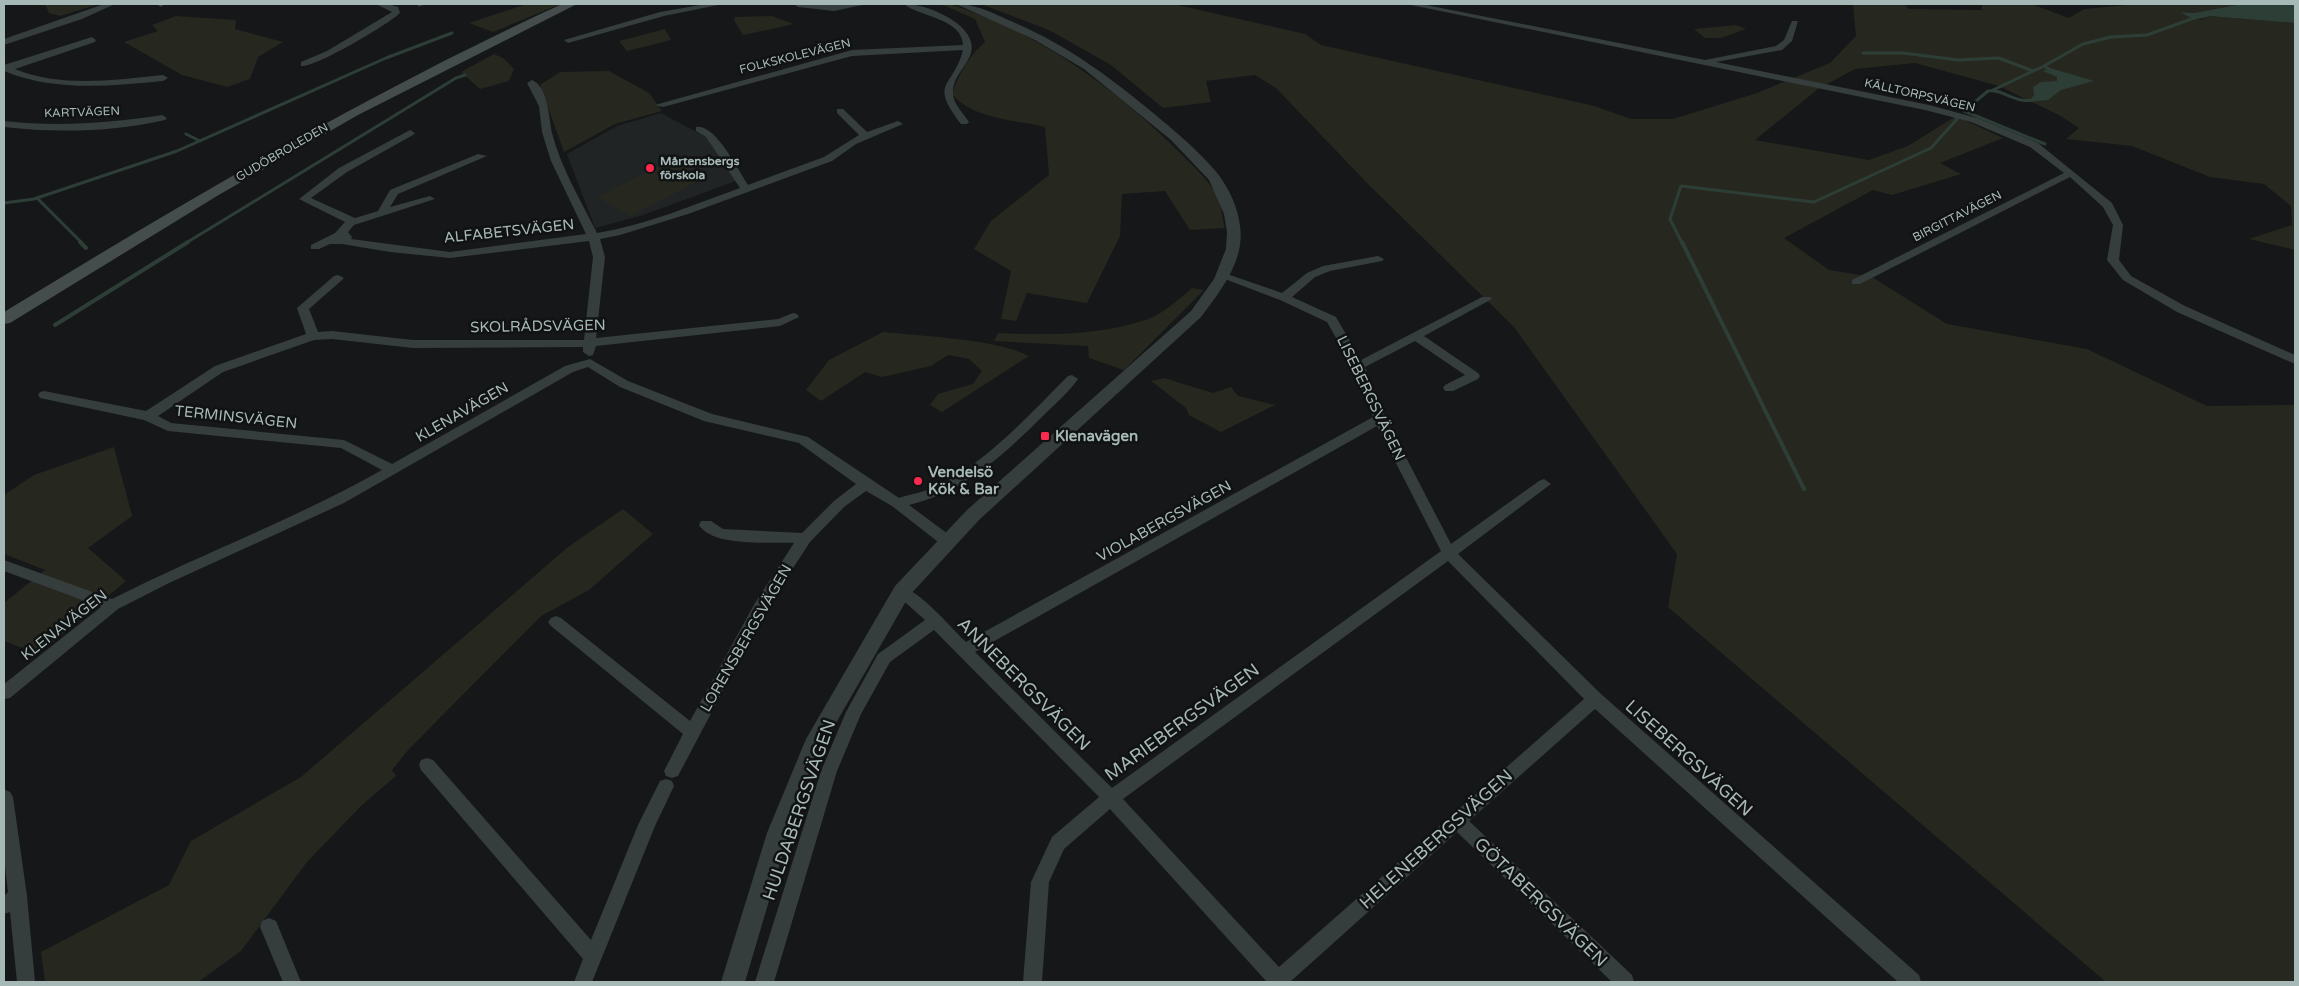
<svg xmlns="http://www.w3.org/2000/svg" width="2299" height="986" font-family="'Varela Round',sans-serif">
	<rect width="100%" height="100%" fill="#161718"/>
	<path fill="#212425" d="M661 113 706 137 736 181 643 215 595 228 567 154 617 126Z"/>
	<g fill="#26281f">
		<path d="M36 4H99L60 16 49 13 45 4Z"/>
		<path d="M527 4H561L493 32 469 23Z"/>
		<path d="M941 4C954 4 965 9 977 14 1051 42 1118 92 1174 147 1188 161 1204 175 1215 192 1221 202 1222 217 1225 228L1190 230 1165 191 1122 194 1120 236 1087 303 1027 293 1016 321 1001 319 1011 271 974 249 991 221 1049 175 1045 127C1015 120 973 119 952 94 959 73 969 56 985 42L975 19Z"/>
		<path d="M981 4H1173L1305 34 1321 45 1594 106 1631 119H1673L1757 93 1830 63 1856 36 1853 4H1903L1909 9 1982 10V4H2031L2069 18 2084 9 2128 5 2127 4H2241L2194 13 2182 12 2201 20 2209 16 2295 23V250L2249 239 2292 225 2291 206 2264 184 2210 177 2132 146 2066 139 2079 128 2059 115 1999 86 1915 63 1855 69 1818 89 1755 140 1869 160 1908 146 1956 116 2003 138 1940 163 1961 174 1892 195 1873 190 1784 238 1829 270 1872 277 1947 324 2087 349 2207 406 2295 405V982H2106L1668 607 1677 554 1514 327 1367 183 1276 88 1255 75 1206 81 1211 102 1163 108 1111 65 1051 31Z"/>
		<path d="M176 16 236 20 235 29 283 42 258 57 250 79 227 87 182 75 124 42 158 31 152 25Z"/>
		<path d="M772 16 794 24 743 35 734 20 735 17Z"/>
		<path d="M1736 25 1746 29 1721 38H1705L1694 29Z"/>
		<path d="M665 29 671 40 627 51 619 41Z"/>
		<path d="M494 54 503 58 514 69 509 81 480 89 461 72Z"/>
		<path d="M609 71 649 93 662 111 615 124 564 152 540 85 560 72Z"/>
		<path d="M672 160 706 177 631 216 597 197Z"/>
		<path d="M1192 288 1204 290 1124 370 1089 358 1088 346 994 341 998 333C1047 335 1100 336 1148 319 1164 313 1179 299 1192 288Z"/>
		<path d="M883 332C921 336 996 339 1029 356L942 412 930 405 938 394 973 384 982 371 969 359 948 355 931 366 882 377 865 372 821 401 806 390 829 360Z"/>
		<path d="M1164 378 1213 393 1231 387 1238 396 1275 405 1221 432 1189 415 1186 408 1151 381Z"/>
		<path d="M114 447 132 516 88 548 126 581 38 654 4 641V603L45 570 4 554V495L34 475Z"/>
		<path d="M623 509 653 534 589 590 541 616 409 749 392 770 396 776 362 805 307 862 241 951 198 982H45L41 952 169 885 191 841 301 777 568 547Z"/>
	</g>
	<g fill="#2d3e37">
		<path d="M2241 4H2295V23L2209 16C2199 21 2190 19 2181 12L2194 13Z"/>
		<path d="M2050 68 2094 81 2061 90 2048 100 2034 101 2031 98 2034 96 2033 87 2041 82 2057 81V77L2043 71Z"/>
	</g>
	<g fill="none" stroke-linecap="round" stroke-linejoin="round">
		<g stroke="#2d3e37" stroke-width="3">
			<path d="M419 5 422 4"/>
			<path d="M1863 53H1903L1958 60 1999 58 2033 71"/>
			<path d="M2052 71 2044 66 2083 44 2111 37 2147 35 2197 17"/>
			<path d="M1993 90 2044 66"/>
			<path d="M2037 99C2017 106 2003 88 1988 91L1964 111 2045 144"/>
			<path d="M186 134 200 141"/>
			<path d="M37 198 82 243"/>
			<path d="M4 203 34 199 177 151 386 58 452 33"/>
			<path d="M186 243 456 78 465 75"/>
			<path d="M1682 243 1670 219 1681 186 1814 202 1931 148 1957 119"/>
		</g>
		<g stroke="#2d3e37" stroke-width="4">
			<path d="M80 242 86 248"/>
			<path d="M1682 242 1804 489"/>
			<path d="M55 325 188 242"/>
		</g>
		<g fill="#363d3d" fill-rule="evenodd">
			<path d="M104 4H115L82 19 4 45V39Z"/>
			<path d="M156 4H165L161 7Z"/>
			<path d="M376 4H388L398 7 400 13C389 24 315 68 301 66V62L327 51 392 12Z"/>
			<path d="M706 4H723L664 16 568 43 564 40 660 12Z"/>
			<path d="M794 4H867L834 11 798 7Z"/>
			<path d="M904 4C926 3 979 25 971 53 967 66 953 77 953 91 952 103 963 113 969 122L967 124H961C928 81 953 89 963 50L852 56 663 107 655 105 852 50 963 45C962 18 919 17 904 4Z"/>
			<path d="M1406 4H1421L1705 60 1776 46 1784 40 1792 21H1798L1792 41 1782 50 1716 62 1929 105 1977 118 2038 143 2112 203 2123 225 2119 260 2131 276 2185 306 2295 355V364L2177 312 2123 280 2107 260 2113 225 2103 207 2070 177 1860 284H1852V280L2064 173 2030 147 1971 122 1925 110Z"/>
			<path d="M92 37 96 40 95 42 15 69C61 88 114 80 163 75L168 78 163 81C109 86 55 92 4 71V65Z"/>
			<path d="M532 80C548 86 549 119 552 133 561 168 581 201 597 233 646 225 693 205 740 188L706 137 696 131V127C715 123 738 170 748 185L824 157 859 135 837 113V109H843L867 132 898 121 903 124 856 144 832 161 688 214 620 235 600 239 605 257 596 338 778 319 793 313 797 314 799 317 780 326 596 346 593 355 589 356 583 352V347L413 348 332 339 314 340 223 372 158 416 171 423 344 440 392 464 565 366 590 359 628 381 712 414 808 437 899 498C911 494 924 492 936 487 987 462 1028 416 1068 376L1072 375 1078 379C1069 392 1055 404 1044 415 1003 455 966 491 909 505L952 537 954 541 952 545H942L892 506 866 491 844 507 810 542 765 611 678 776 672 778 666 776 664 771 683 734 551 626 548 622 551 618 556 616 561 618 690 721 755 603 794 543C771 542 712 547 699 525L701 521H711L723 529 802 533 834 501 856 484 799 443 704 421 620 387 588 367 573 372 344 503 169 583 118 609 10 698 4 699V684L101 607 4 571V560L112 599C201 554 295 519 382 470L341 448 168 431 144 420 40 398 38 395 40 392 44 391 146 411 215 366 306 334 297 308 334 276 338 275 344 278 342 280 309 309 318 332 332 331 413 340H584L593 257 589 241 450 258 390 252 342 244H330L319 249H311V245L335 233 345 222 299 199 339 168 410 130 415 133 413 135 347 172 311 198 355 218 378 211 390 190 478 154 487 156 398 194 390 207 430 196 435 199 354 225 348 232 352 237 351 239 450 252 586 234 551 161 542 132 539 106 527 83Z"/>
			<path d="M162 115 167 118 165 120C114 132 56 133 4 127V121C57 127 109 123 162 115Z"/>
			<path d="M1378 256 1384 259 1382 261 1330 271 1315 277 1292 297 1336 317 1361 360 1482 297H1490L1492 299 1424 336 1478 373 1480 376 1478 379 1453 391H1445L1443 388 1445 385 1465 375 1415 341 1365 367 1386 419 1451 544 1539 481 1544 479 1551 484 1458 554 1601 694 1919 975 1921 982H1898L1595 709 1469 821 1632 975 1634 982H1612L1457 832 1290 982H1267L1110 809 1064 849 1049 882 1042 982H1023L1031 882 1052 837 1099 797 934 630 890 662 861 714 837 771 774 982H755L821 771 846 712 878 654 925 620 897 595 895 591 897 587C913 582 953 630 966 642L1373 417 1352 366 1327 322 1280 300 1217 276 1219 274H1227L1282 293 1307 273 1323 266ZM1377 426 1441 551 1112 788 975 652ZM1448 561 1584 699 1279 967 1123 799Z"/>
			<path d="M427 758 433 760 591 940 638 825 660 781 666 779 672 781 674 786 655 826 592 982H574L583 959 421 770 419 765 421 760Z"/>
			<path d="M4 789 10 792 13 797 27 896 35 982H17L10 912 4 914V896L8 892 4 858Z"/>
			<path d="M269 918 276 921 301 982H283L260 927 262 921Z"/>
		</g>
		<path fill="#363d3d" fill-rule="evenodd" d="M956 4C974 4 989 11 1006 19 1065 44 1103 72 1152 112 1175 131 1199 151 1218 174 1229 189 1238 207 1240 226 1245 261 1221 290 1201 317L979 520 909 596 825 742 789 833 745 982H721L767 833 806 739 895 586 967 510 1191 311 1214 279 1226 249 1227 232 1224 214 1209 180 1171 140 1084 69 1035 40Z"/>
		<path fill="#444d4c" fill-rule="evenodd" d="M562 4H577L358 115 217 196 10 323 4 324V312C186 201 368 93 562 4Z"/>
	</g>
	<g fill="#fc294e" stroke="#111213" stroke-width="2">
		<circle cx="650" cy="168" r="5"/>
		<rect x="1040" y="431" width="10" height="10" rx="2.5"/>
		<circle cx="918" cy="481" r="5"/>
	</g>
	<g text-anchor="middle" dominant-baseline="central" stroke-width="5" stroke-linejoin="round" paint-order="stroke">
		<g font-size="12" fill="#a7b9b6" stroke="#111213">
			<text transform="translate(795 56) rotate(-14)">FOLKSKOLEVÄGEN</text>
			<text transform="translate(1920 95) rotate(13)">KÄLLTORPSVÄGEN</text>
			<text transform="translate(82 112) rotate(-2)">KARTVÄGEN</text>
			<text transform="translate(282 152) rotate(-30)">GUDÖBROLEDEN</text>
			<text transform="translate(1957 216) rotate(-27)">BIRGITTAVÄGEN</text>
		</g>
		<g font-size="12" font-weight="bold" fill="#a7b9b6" stroke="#111213" text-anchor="start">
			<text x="660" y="161">Mårtensbergs<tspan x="660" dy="14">förskola</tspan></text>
		</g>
		<g font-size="15" fill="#a7b9b6" stroke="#111213">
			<text transform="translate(509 231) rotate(-6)">ALFABETSVÄGEN</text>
			<text transform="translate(538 326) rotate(-1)">SKOLRÅDSVÄGEN</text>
			<text transform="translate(1371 398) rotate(64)">LISEBERGSVÄGEN</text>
			<text transform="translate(462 412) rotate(-30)">KLENAVÄGEN</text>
			<text transform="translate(236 417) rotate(6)">TERMINSVÄGEN</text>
			<text transform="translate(1164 521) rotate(-29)">VIOLABERGSVÄGEN</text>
			<text transform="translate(64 625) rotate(-38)">KLENAVÄGEN</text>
			<text transform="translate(746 638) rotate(-60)">LORENSBERGSVÄGEN</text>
		</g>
		<g font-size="15" font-weight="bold" fill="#a7b9b6" stroke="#111213" text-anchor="start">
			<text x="1055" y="436">Klenavägen</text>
			<text x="928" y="472">Vendelsö<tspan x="928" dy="17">Kök &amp; Bar</tspan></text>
		</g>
		<g font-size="18" fill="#a7b9b6" stroke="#111213">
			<text transform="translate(1024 684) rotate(45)">ANNEBERGSVÄGEN</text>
			<text transform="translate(1182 722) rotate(-36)">MARIEBERGSVÄGEN</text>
			<text transform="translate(1689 758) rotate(42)">LISEBERGSVÄGEN</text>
			<text transform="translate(799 810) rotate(-71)">HULDABERGSVÄGEN</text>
			<text transform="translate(1436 839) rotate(-42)">HELENEBERGSVÄGEN</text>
			<text transform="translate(1541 902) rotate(44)">GÖTABERGSVÄGEN</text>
		</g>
	</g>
	<rect width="2299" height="986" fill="none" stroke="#a7b9b6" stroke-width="10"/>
</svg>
